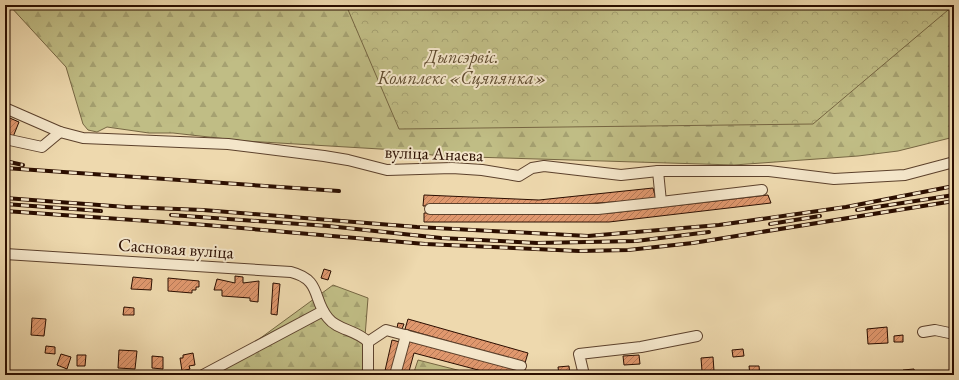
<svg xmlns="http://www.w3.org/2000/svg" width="959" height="380" font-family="'EB Garamond',serif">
	<defs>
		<pattern id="forest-firs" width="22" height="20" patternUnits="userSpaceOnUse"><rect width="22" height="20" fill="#c0bd85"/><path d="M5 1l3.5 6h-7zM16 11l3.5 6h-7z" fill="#a5a171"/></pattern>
		<pattern id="park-crowns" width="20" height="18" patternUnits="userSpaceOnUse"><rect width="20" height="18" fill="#c0bd85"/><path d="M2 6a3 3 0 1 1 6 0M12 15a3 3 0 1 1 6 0" fill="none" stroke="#a5a171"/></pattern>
		<pattern id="building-hatch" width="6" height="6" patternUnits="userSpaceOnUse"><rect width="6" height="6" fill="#e0986e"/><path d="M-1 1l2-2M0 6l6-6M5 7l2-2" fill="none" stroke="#b67a58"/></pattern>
	</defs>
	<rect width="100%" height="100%" fill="#eed9ae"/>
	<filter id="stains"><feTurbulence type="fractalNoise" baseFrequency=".005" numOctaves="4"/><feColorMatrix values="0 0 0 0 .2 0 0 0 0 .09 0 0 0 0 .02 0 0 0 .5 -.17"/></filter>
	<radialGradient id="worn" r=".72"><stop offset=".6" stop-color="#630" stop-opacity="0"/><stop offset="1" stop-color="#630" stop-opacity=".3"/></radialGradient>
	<g fill="url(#forest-firs)" stroke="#766642">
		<path d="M9 5H954V137L898 151 858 156 734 165 439 156 397 150 245 141 173 133H149L107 127 97 132 88 130 83 124 66 67Z"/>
		<path d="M333 285 368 298 362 375H210Z"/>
		<path d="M418 360 477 375H413Z"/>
	</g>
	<path fill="url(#park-crowns)" stroke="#766642" d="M346 5H954L813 124 399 129Z"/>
	<g fill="url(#building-hatch)" stroke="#2b0e00">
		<path d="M5 116 19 122 13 137 5 134Z"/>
		<path d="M653 188 656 199 539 207 423 206 424 195 539 200Z"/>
		<path d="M768 195 771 203 609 222H424V213H611Z"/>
		<path d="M324 269 331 271 328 280 321 278Z"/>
		<path d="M235 276 243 277V283L259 281 258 302 250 301V298L222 296V290H214L217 279 235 283Z"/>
		<path d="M133 277 152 279 151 290 131 289Z"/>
		<path d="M168 278 199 281V287H196V290H192V293L168 291Z"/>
		<path d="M273 283 280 284 277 315 271 314Z"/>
		<path d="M124 307 134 308V315H123Z"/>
		<path d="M32 318 46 319 44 336 31 335Z"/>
		<path d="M408 319 528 353 525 363 405 329Z"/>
		<path d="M398 323 404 324 402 329 397 328Z"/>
		<path d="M887 327 888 343 868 344 867 329Z"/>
		<path d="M903 335V342H894V336Z"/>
		<path d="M392 340 400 342 392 375H384Z"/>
		<path d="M409 341 523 371 522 375H497L414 353 408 375H400Z"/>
		<path d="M46 346 55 347V354L45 353Z"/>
		<path d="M743 349 744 356 733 357 732 350Z"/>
		<path d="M119 350 137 351 135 369 118 368Z"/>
		<path d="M193 353 195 365 189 366 190 369 182 371 180 358H183V355Z"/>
		<path d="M61 354 71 357 67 369 57 365Z"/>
		<path d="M77 355H86L85 366H77Z"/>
		<path d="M639 355 640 364 624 365 623 356Z"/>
		<path d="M152 356 163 357V369L152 368Z"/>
		<path d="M713 357 714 371H702L701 358Z"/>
		<path d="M569 366 570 375H559L558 367Z"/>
		<path d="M749 366H759L760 375H750Z"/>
		<path d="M914 369 915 375H903V370Z"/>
		<path d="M96 373 110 374V375H96Z"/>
	</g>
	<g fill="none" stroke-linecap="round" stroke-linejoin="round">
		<g stroke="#5c412c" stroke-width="12">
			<g id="minor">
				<path d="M5 108 60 132 83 138 228 144 324 156 348 160 387 170 452 168 482 170 519 176 532 168 544 166 621 175 658 171H769L834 179 905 175 954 162"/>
				<path d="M5 139 42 147 60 132"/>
				<path d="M661 202 762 190"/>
				<path d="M430 209H598L661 202 658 171"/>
				<path d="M5 254 291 272C322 280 312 299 328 318 337 330 357 330 368 342"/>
				<path d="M923 332 935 330 954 334"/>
				<path d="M368 342 386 330 521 366"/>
				<path d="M368 342V375"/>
				<path d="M203 375 323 311"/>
				<path d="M395 375 406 335"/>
				<path d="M584 375 579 354 641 347 697 336"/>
			</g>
		</g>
		<use href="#minor" stroke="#f4e6ca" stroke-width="10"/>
		<g stroke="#2b0e00" stroke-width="4">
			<g id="rail">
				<path d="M5 161 23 165"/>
				<path d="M5 168 339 191"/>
				<path d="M5 198 126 207 203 210 417 227 588 236 719 225 846 207 954 186"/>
				<path d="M5 204 101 211"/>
				<path d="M857 210 954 195"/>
				<path d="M5 211 206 225 425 244 579 251 628 250 693 243 954 201"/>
				<path d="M171 215 328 226 441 238 537 243 636 241 709 232"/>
				<path d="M770 224 820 216"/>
			</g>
		</g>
		<use href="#rail" stroke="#f4e6ca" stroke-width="2.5" stroke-dasharray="8" stroke-linecap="butt"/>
	</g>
	<g text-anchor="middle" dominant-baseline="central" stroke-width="4" stroke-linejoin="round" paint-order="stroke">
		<g font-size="18" font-style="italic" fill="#5f4b2f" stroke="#f4e6ca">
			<text x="462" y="56">Дыпсэрвіс.<tspan x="462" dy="21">Комплекс «Сцяпянка»</tspan></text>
		</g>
		<g font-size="18" fill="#2b0e00" stroke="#f4e6ca">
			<text transform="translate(434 153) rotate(2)">вуліца Анаева</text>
			<text transform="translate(176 248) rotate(4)">Сасновая вуліца</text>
		</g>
	</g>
	<rect width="959" height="380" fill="none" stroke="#eed9ae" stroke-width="20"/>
	<rect x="6" y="6" width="947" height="368" fill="none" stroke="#2b0e00" stroke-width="2"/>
	<rect x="10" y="10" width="939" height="360" fill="none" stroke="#2b0e00"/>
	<rect width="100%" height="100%" filter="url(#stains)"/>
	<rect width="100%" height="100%" fill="url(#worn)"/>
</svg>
